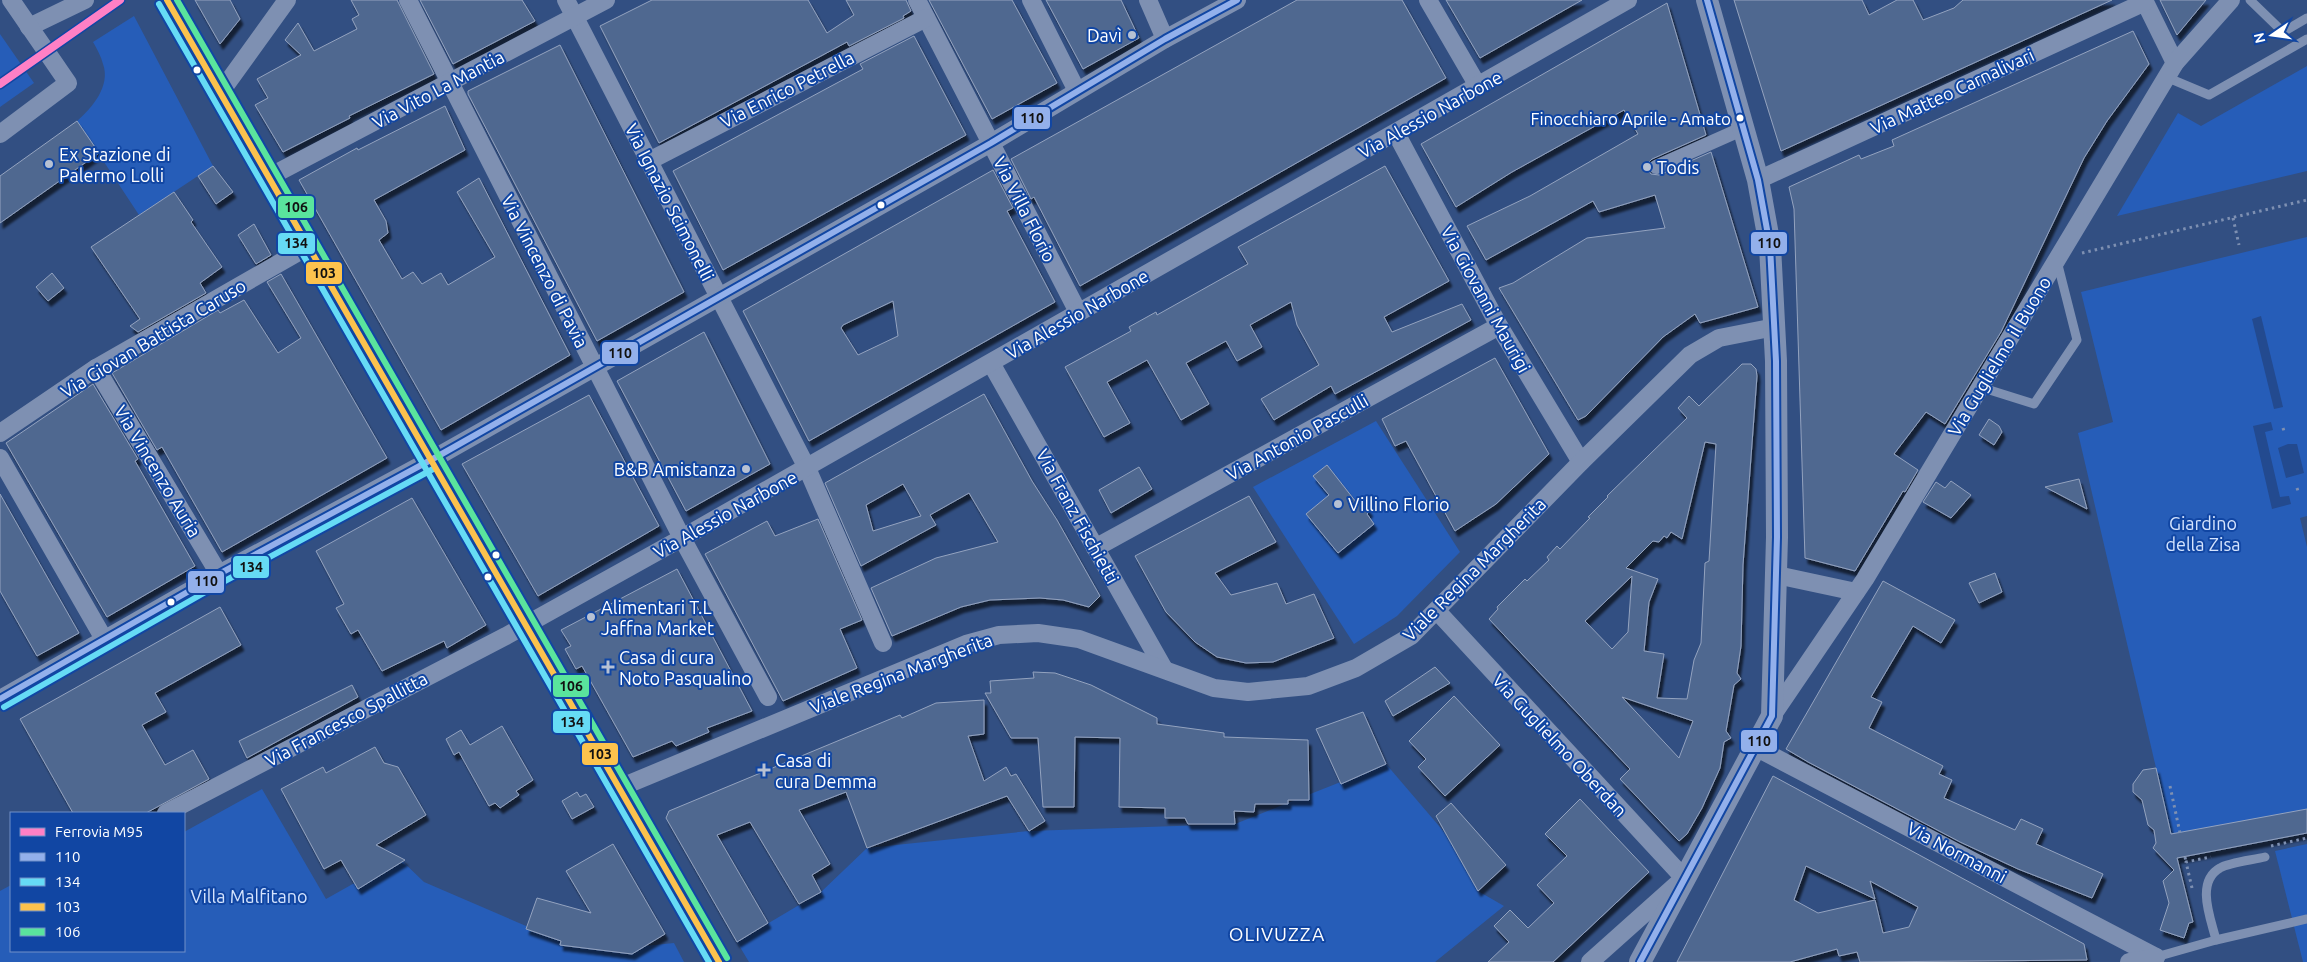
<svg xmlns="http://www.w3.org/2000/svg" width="2307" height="962" font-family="Ubuntu,sans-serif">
	<defs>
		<filter id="shadow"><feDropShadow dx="3" dy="5.5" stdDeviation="1" flood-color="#0009"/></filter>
	</defs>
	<rect width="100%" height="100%" fill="#324f82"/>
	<g fill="#265db8">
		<path d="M134 16 213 166 139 215 77 121C92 108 111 86 103 64 101 56 97 49 93 42Z"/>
		<path d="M0 34 34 83 0 107Z"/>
		<path d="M2307 66V171L2117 216 2178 113 2201 126Z"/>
		<path d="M2307 237V516L2300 518 2307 547V833L2177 858 2078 433 2113 422 2081 292Z"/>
		<path d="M1376 421 1460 552 1397 616 1354 644 1253 487Z"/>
		<path d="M1386 764 1445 833 1478 891 1504 906 1435 962H749L737 942 821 892 867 848 1029 831 1235 824Z"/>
		<path d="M262 789 326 899 399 858 424 882 561 941 615 949 674 943 684 962H0V891L11 885V951H184V832Z"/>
		<path d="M2307 844V962H2303L2275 851Z"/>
	</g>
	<g fill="#234a8f">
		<path d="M2261 316 2283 407 2274 409 2252 319Z"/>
		<path d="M2271 422 2273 430 2265 432 2280 497 2289 496 2291 504 2272 509 2253 426Z"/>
		<path d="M2288 444H2297L2304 473 2286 478 2278 448Z"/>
	</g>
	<g fill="#506790" stroke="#93a3bf" fill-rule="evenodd" filter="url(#shadow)">
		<path d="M195 0H230L240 19 220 44Z"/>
		<path d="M351 0H397L434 74 349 116 350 118 283 152 255 105 268 98 257 79 301 55 285 40 298 23 314 51 357 29 352 19 359 15Z"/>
		<path d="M420 0H522L535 21 453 64Z"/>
		<path d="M652 0H808L827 33 854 15 846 0H906L911 11 903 16 904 18 849 46 847 42 659 143 600 26Z"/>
		<path d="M929 0H1012L1057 83 992 119Z"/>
		<path d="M1046 0H1121L1139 38 1083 69Z"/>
		<path d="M1297 0H1402L1446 78 1080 286 1034 197 1031 199 1011 159Z"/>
		<path d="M1446 0H1582L1480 58Z"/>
		<path d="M1734 0H1862L1869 15 1897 0H1913L1923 20 1954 8 1963 0H2112L1781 151Z"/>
		<path d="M2160 0H2206L2177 35Z"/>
		<path d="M1667 3 1706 135 1652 159 1649 162 1648 170 1651 174 1659 175 1711 152 1758 307 1700 323 1695 314 1663 337 1586 416 1578 420 1499 288 1513 283 1587 238 1665 228 1655 195 1599 212 1593 201 1486 260 1467 226 1530 196 1638 134 1624 110 1512 172 1456 207 1421 144Z"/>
		<path d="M2133 31 2149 64 2107 121 2084 158 2001 332 1945 424 1926 412 1894 454 1918 470 1905 492 1903 491 1855 571 1805 558 1794 209 1789 187 1859 155 1861 159 1894 146 1892 140Z"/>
		<path d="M914 36 966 135 723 270 673 171 863 69 860 64Z"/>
		<path d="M560 45 684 292 597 341 468 94V91Z"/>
		<path d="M445 106 465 150 374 200 386 221 388 233 379 240 402 279 413 272 422 284 441 273 448 285 495 257 457 192 479 178 570 355 441 430 299 180 357 148 358 150Z"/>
		<path d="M77 121 99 153 0 223V176Z"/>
		<path d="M213 166 233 192 216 204 198 176Z"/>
		<path d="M1385 166 1449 281 1384 317 1392 332 1462 304 1471 320 1335 394 1331 386 1274 420 1261 399 1319 365 1297 325 1291 302 1250 325 1262 347 1237 361 1226 341 1186 363 1209 404 1181 420 1147 360 1107 382 1130 423 1104 437 1065 367 1131 331 1129 327 1156 312 1157 315 1248 264 1238 247Z"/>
		<path d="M993 170 1013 208 1007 211 1055 302 809 441 743 311ZM893 301 898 336 858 355 841 328 843 325Z"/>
		<path d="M174 192 193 220 191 222 222 267 200 283 206 293 138 332 130 326 140 319 91 247Z"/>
		<path d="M254 224 271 255 256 264 238 235Z"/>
		<path d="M52 273 64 288 48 301 36 287Z"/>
		<path d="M281 274 387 458 222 552 162 447 157 450 112 373 218 310 220 313 244 300 278 353 301 338 267 282Z"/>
		<path d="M704 332 770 464 686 511 617 381Z"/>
		<path d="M1495 358 1549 454 1496 504 1455 531 1406 441 1395 446 1382 419Z"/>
		<path d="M1742 364H1751L1756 369 1757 376 1743 565 1741 646 1737 673 1741 679 1734 685 1726 731 1731 738 1724 742 1720 768 1702 808 1687 834 1679 841 1620 779 1630 769 1489 619 1498 609 1497 607 1525 579 1527 581 1549 560 1547 557 1557 546 1560 549 1590 518 1588 517 1608 497 1607 496 1687 418 1678 408 1689 396 1699 406ZM1705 442 1716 444 1709 561 1705 563 1701 643 1694 660 1687 699 1657 698 1664 654 1644 651 1649 602 1658 579 1626 568 1653 541 1659 542 1664 536 1667 538 1671 532 1682 539ZM1632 576 1628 632 1612 649 1585 621ZM1622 697 1693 721 1679 758Z"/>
		<path d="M93 384 138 459 135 461 195 566 107 617 6 443Z"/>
		<path d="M984 394 1032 481 1057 520 1100 596 1089 607 1063 600 1040 598 990 600 961 607 892 636 871 588 936 558 998 542 969 493 930 515 936 525 861 566 825 483ZM903 484 921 516 873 531 866 505Z"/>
		<path d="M589 395 659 526 538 596 462 464Z"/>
		<path d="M1989 419 1999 426 2002 432 1994 445 1979 435Z"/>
		<path d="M1327 465 1356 502 1359 499 1370 511 1367 514 1374 524 1338 553 1306 514 1329 495 1313 476Z"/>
		<path d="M1139 467 1152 489 1111 513 1099 490Z"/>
		<path d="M2079 479 2087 509 2045 487Z"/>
		<path d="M1951 481 1971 495 1951 518 1923 502 1936 482 1945 488Z"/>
		<path d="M0 494 79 633 37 656 0 591Z"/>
		<path d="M1249 496 1276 542 1215 573 1231 595 1277 583 1286 604 1314 594 1334 638 1273 662 1246 663 1217 657 1195 642 1166 612 1135 556Z"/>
		<path d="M412 498 486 625 447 648 444 641 382 671 358 630 351 634 336 608 344 604 316 551Z"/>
		<path d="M818 519 862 620 840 629 857 668 783 701 705 554 767 521 775 536Z"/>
		<path d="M677 569 752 711 707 728 709 732 676 746 672 741 633 757 582 666 576 669 565 649 571 646 561 630Z"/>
		<path d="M1995 573 2002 592 1979 603 1969 583Z"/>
		<path d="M1883 581 1955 620 1941 643 1913 626 1871 697 1882 702 1869 728 1943 766 1939 774 1952 780 1944 798 2015 830 2021 819 2043 829 2036 844 2103 874 2092 898 2018 869 1960 842 1808 762 1786 749Z"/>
		<path d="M220 607 241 645 155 693 166 712 142 725 165 765 193 750 209 779 146 813H73L20 719Z"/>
		<path d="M1435 667 1450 683 1393 716 1385 701Z"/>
		<path d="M1033 672 1055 673 1091 685 1157 718V724L1224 733V737L1308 740 1309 800H1288V804H1255L1254 812 1234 811 1235 824H1188L1185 818H1165V808L1119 807 1120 738 1075 737 1074 807H1043L1038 738H1011L985 693H991L990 681 1034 678Z"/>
		<path d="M352 685 358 697 247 758 239 741Z"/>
		<path d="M1454 696 1500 745 1445 796 1418 767 1426 759 1409 741Z"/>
		<path d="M984 700V734L968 736 984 781 1006 767 1011 776 1016 774 1045 821 1029 831 1007 796 867 848 846 792 799 810 830 864 812 875 821 892 799 904 750 822 717 835 768 923 737 942 666 818 669 811 900 715 902 718 936 703Z"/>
		<path d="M1363 712 1386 764 1341 784 1316 729Z"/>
		<path d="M502 726 533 780 516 791 519 795 500 808 495 803 489 806 459 752 454 755 446 739 461 730 470 745Z"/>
		<path d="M375 747 384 763 398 767 426 815 376 845 405 860 358 889 341 860 324 869 281 789 323 767 326 773Z"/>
		<path d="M2156 768 2171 834 2307 809V833L2177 858 2193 922 2189 923 2184 938 2160 930 2169 903 2163 881 2174 870 2153 848 2156 843 2154 830 2148 825 2142 800 2133 792V784L2143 770Z"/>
		<path d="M1773 776 2084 944 2087 960 1860 962 1857 952 1839 956 1837 949 1790 962H1677ZM1806 866 1875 899 1870 881 1918 907 1909 927 1883 933 1875 900 1818 913 1794 900Z"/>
		<path d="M577 792 580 797 586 794 594 807 572 819 562 801Z"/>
		<path d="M1580 799 1649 872 1553 962H1488L1509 942 1494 926 1510 910 1528 928 1554 903 1537 885 1567 856 1545 834Z"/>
		<path d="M1451 803 1506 865 1478 891 1436 816Z"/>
		<path d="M613 844 665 934 632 954 560 945 561 941 526 929 537 898 591 913 566 871Z"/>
	</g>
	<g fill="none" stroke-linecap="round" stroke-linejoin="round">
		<g stroke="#7e90b2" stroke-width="3" stroke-dasharray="2.5 4" stroke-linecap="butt">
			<path d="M2233 218 2239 245"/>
			<path d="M2082 253 2307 200"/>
			<path d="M2283 428 2284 431"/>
			<path d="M2297 488 2299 494"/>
			<path d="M2170 786 2180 833"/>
			<path d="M2271 846 2307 838"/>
			<path d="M2185 857 2186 862"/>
			<path d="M2192 888 2186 862 2211 857"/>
		</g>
		<g stroke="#7e90b2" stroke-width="9">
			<path d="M2250 0 2283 32 2307 18"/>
			<path d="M2166 77 2209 95 2307 39"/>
			<path d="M1980 387 2034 404 2077 340 2057 261"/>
			<path d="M2216 940 2307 919"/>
			<path d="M2156 957 2216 940C2211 919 2195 882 2220 868 2230 862 2253 860 2265 857"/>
		</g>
		<path stroke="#7e90b2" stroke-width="14" d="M1656 167 1744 128"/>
		<g stroke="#7e90b2" stroke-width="18">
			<path d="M408 0 682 538 768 697"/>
			<path d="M566 0 807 468 883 643"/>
			<path d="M917 0 1078 312"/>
			<path d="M1031 0 1077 91"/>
			<path d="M1148 0 1165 39"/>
			<path d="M1428 0 1478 86"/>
			<path d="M2144 0 2175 63"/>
			<path d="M29 27 85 0"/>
			<path d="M220 93 287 0"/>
			<path d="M1396 133 1499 326 1581 462"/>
			<path d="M0 134 68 83 11 0"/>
			<path d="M649 161 926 18"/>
			<path d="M269 177 606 0"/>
			<path d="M1758 180 2145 2"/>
			<path d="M991 363 1164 669"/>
			<path d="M96 368 219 574"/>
			<path d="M0 433 96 368 309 246"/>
			<path d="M0 458 104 639"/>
			<path d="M1095 548 1499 326"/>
			<path d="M1777 575 1856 592"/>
			<path d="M1437 611 1684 878 1590 962"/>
			<path d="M0 699 219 574 440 455 991 143 1165 39 1237 0"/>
			<path d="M1772 716 1865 579 2175 63 2231 0"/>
			<path d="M1757 748 2156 957"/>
			<path d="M619 788 966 644 999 635 1038 633 1079 639 1214 688 1248 692 1308 686 1356 668 1411 636 1581 462 1690 355 1719 338 1775 327"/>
			<path d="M166 813 506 636 682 538 1628 0"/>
			<path d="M2129 962 2156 957"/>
		</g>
		<g stroke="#7e90b2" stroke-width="22">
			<path d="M167 0 719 962"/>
			<path d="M1640 962 1772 716 1777 537 1776 361 1770 246 1758 180 1707 0"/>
		</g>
		<g stroke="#1146a3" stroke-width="10">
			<g id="bus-1">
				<path d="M0 699 219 574 440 455 991 143 1165 39 1237 0"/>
				<path d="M1640 962 1772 716 1777 537 1776 361 1770 246 1758 180 1707 0"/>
			</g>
		</g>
		<g stroke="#1146a3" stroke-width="10">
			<g id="bus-2">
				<path d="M159 4 709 962"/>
				<path d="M4 707 223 582 435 468"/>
			</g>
		</g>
		<g stroke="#1146a3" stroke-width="10">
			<path id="bus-3" d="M167 0 719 962"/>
		</g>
		<g stroke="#1146a3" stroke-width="10">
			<path id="bus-4" d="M177 0 727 958"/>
		</g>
		<use href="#bus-1" stroke="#93b0eb" stroke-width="6"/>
		<use href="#bus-2" stroke="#66dbf5" stroke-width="6"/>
		<use href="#bus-3" stroke="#fcc24d" stroke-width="6"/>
		<use href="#bus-4" stroke="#5ae49d" stroke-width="6"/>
		<g stroke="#1146a3" stroke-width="11">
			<path id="rail-1" d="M0 84 120 0"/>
		</g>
		<use href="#rail-1" stroke="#ff80c5" stroke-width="8"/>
	</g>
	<g fill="#b7c1d3" stroke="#1146a3" stroke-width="2">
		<circle cx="1132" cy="35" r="5"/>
		<circle cx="49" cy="164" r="5"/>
		<circle cx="1647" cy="167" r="5"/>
		<circle cx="746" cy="469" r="5"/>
		<circle cx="1338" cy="504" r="5"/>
		<circle cx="591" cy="617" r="5"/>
		<path d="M605.5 659.5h5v5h5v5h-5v5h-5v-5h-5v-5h5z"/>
		<path d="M761.5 762.5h5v5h5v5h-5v5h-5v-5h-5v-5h5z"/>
	</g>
	<g fill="#fff" stroke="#1146a3" stroke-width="2">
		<circle cx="197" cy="70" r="4.5"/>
		<circle cx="1740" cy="118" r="4.5"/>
		<circle cx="881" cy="205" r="4.5"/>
		<circle cx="496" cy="555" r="4.5"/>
		<circle cx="488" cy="577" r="4.5"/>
		<circle cx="171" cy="602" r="4.5"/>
	</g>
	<g text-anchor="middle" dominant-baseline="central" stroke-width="4" stroke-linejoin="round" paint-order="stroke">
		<g font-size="17" fill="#fff" stroke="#1146a3" text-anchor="end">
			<text x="1731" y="118">Finocchiaro Aprile - Amato</text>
		</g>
		<g font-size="18" fill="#fff" stroke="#1146a3" text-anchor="start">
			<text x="1122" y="35" text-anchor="end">Davì</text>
			<text x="59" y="154">Ex Stazione di<tspan x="59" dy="21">Palermo Lolli</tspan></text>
			<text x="1657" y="167">Todis</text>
			<text x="736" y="469" text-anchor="end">B&amp;B Amistanza</text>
			<text x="1348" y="504">Villino Florio</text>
			<text x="601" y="607">Alimentari T.L<tspan x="601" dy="21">Jaffna Market</tspan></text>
			<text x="619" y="657">Casa di cura<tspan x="619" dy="21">Noto Pasqualino</tspan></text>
			<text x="775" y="760">Casa di<tspan x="775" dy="21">cura Demma</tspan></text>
		</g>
		<g font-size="18" fill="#fff" stroke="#1146a3">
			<text transform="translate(438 89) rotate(-28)">Via Vito La Mantia</text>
			<text transform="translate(787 89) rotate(-27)">Via Enrico Petrella</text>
			<text transform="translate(1952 91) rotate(-25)">Via Matteo Carnalivari</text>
			<text transform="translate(1430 114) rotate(-29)">Via Alessio Narbone</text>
			<text transform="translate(670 202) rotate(63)">Via Ignazio Scimonelli</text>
			<text transform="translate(1025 209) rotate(63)">Via Villa Florio</text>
			<text transform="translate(545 271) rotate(63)">Via Vincenzo di Pavia</text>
			<text transform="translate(1486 299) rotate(61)">Via Giovanni Maurigi</text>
			<text transform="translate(1077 314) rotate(-30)">Via Alessio Narbone</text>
			<text transform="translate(153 338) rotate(-31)">Via Giovan Battista Caruso</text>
			<text transform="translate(1999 356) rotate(-59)">Via Guglielmo il Buono</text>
			<text transform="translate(1297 437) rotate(-29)">Via Antonio Pasculli</text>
			<text transform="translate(158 471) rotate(59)">Via Vincenzo Auria</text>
			<text transform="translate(725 514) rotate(-29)">Via Alessio Narbone</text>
			<text transform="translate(1078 516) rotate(61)">Via Franz Fischietti</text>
			<text transform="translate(1474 569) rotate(-45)">Viale Regina Margherita</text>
			<text transform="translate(901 673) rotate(-21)">Viale Regina Margherita</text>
			<text transform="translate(346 719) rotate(-28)">Via Francesco Spallitta</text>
			<text transform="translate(1560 745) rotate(47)">Via Guglielmo Oberdan</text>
			<text transform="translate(1957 852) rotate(28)">Via Normanni</text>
		</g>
		<g font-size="18" fill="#d5e4fe" stroke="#1146a3">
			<text x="2203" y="523">Giardino<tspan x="2203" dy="21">della Zisa</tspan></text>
			<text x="249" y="896">Villa Malfitano</text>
		</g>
		<g font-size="19" letter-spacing="1" fill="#fff" stroke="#1146a3">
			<text x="1277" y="934">OLIVUZZA</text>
		</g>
	</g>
	<g stroke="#1146a3" stroke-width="2">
		<rect x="1013" y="106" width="38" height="24" rx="5" fill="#93b0eb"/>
		<rect x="277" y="195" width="38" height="24" rx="5" fill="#5ae49d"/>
		<rect x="1750" y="231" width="38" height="24" rx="5" fill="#93b0eb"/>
		<rect x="277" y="232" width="39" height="23" rx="5" fill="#66dbf5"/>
		<rect x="305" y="261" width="38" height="24" rx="5" fill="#fcc24d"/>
		<rect x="601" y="341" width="38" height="24" rx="5" fill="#93b0eb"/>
		<rect x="232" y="555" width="38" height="24" rx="5" fill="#66dbf5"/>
		<rect x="187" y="570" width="38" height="24" rx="5" fill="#93b0eb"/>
		<rect x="552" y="674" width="38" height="24" rx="5" fill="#5ae49d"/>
		<rect x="552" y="710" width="39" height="24" rx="5" fill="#66dbf5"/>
		<rect x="1740" y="729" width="38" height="24" rx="5" fill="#93b0eb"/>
		<rect x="581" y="742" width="38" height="24" rx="5" fill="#fcc24d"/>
	</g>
	<g font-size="14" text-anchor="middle" font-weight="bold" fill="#111">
		<text x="1032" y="123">110</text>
		<text x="296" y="212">106</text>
		<text x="1769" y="248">110</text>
		<text x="296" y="248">134</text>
		<text x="324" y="278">103</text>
		<text x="620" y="358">110</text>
		<text x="251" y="572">134</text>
		<text x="206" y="586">110</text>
		<text x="571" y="691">106</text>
		<text x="572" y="727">134</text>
		<text x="1759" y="746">110</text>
		<text x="600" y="759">103</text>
	</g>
	<rect x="10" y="812" width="175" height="140" fill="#1146a3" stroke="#7090c8"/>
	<rect x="20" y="828" width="25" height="8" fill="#ff80c5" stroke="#7090c8"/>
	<text x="55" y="837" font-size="15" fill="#ffffff">Ferrovia M95</text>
	<rect x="20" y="853" width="25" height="8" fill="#93b0eb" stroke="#7090c8"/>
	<text x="55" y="862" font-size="15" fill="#ffffff">110</text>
	<rect x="20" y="878" width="25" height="8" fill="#66dbf5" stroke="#7090c8"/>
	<text x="55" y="887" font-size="15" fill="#ffffff">134</text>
	<rect x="20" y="903" width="25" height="8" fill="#fcc24d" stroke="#7090c8"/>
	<text x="55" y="912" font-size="15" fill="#ffffff">103</text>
	<rect x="20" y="928" width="25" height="8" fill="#5ae49d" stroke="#7090c8"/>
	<text x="55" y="937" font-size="15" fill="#ffffff">106</text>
	<g transform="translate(2272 35) rotate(257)" stroke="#1146a3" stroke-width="4" paint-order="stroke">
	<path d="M0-4L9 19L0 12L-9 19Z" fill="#ffffff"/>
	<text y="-8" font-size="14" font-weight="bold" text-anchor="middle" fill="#ffffff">N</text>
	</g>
</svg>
